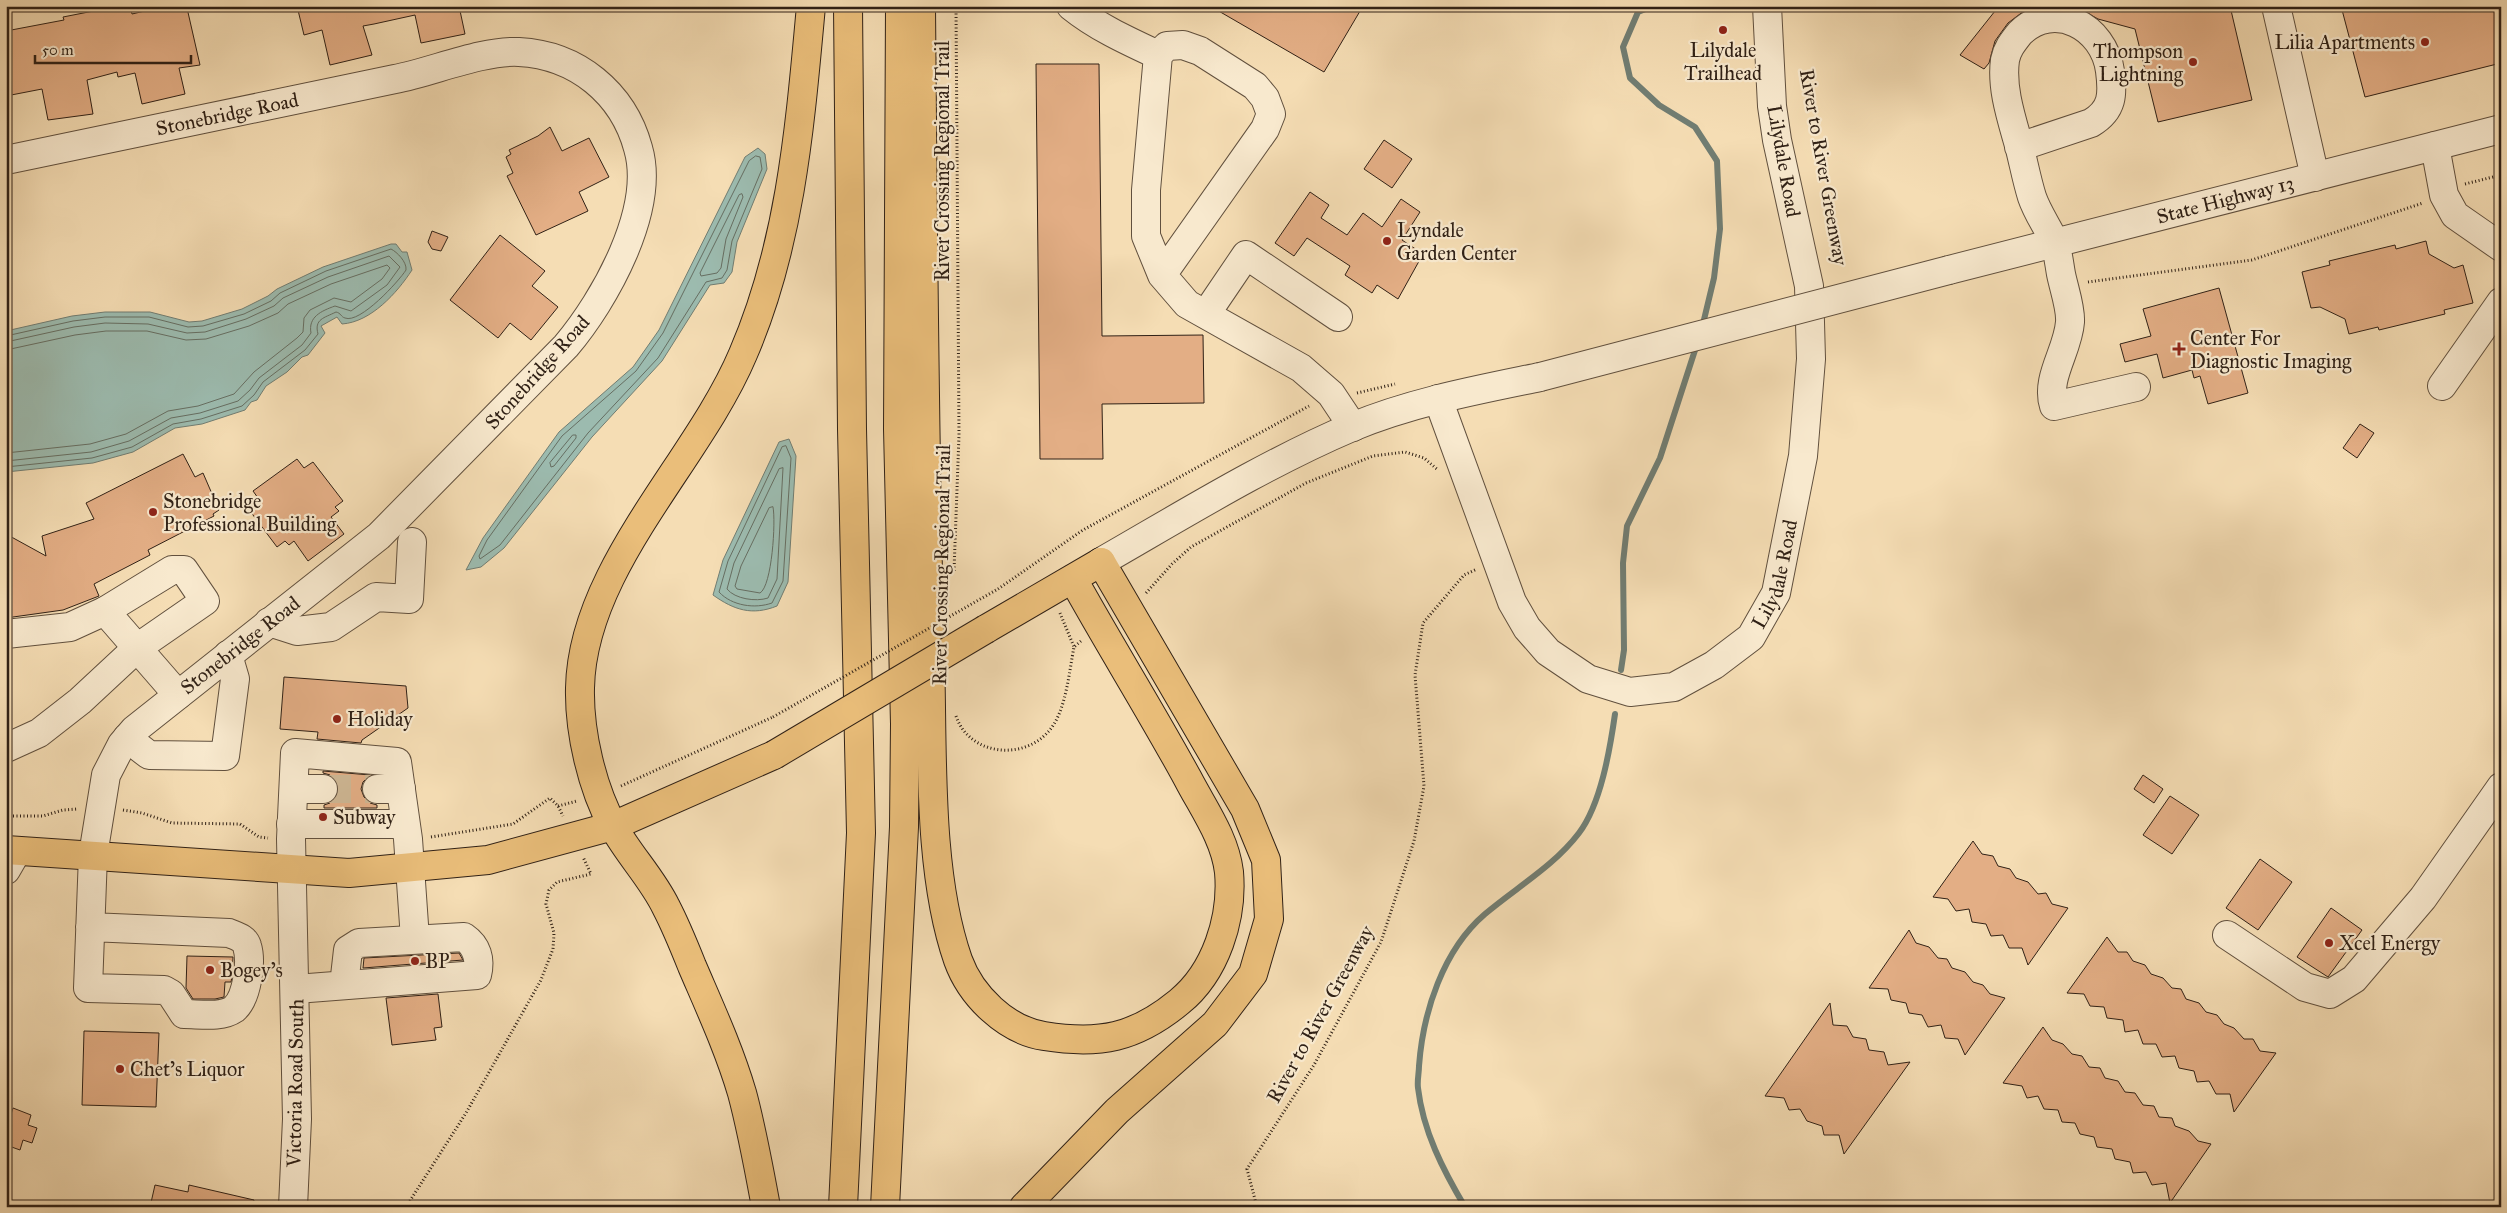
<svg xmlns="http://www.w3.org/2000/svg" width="2507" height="1213" font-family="'IM FELL Great Primer',serif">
	<rect width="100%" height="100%" fill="#f5ddb4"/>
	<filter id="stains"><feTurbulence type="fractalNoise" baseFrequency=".004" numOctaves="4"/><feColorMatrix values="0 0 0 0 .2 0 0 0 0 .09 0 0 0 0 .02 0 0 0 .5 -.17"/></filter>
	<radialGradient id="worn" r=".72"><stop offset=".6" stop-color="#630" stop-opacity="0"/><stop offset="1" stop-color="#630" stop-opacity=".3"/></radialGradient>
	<g fill="#9cbbaf" stroke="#717d72">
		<path d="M758 148 765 154 767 169 737 242 732 272 724 283 710 285 662 361 592 437 504 548 481 567 466 570 483 538 559 432 633 367 659 330 745 157Z"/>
		<path d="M391 244H396L402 252H407L412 270C397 293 371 322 342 324L337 317 321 326 325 333 308 355 302 357 287 372 266 386 257 400 251 402 245 410 202 424 175 428 133 452 93 463 6 472V331L72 316 105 312H150L189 322 202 321 242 309 268 296 277 289 323 267Z"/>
		<path d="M789 439 796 456 788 582 777 606C752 616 734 610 713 595L723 560 779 442Z"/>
	</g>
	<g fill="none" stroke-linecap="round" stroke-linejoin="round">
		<g stroke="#666e62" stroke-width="1">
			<path d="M756 156 760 157 762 169 732 241 727 270 722 278 706 282 658 358 588 433 500 545 480 559 479 556 487 540 562 436 636 371 663 333 749 161Z"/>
			<path d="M742 194 743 197 726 239 721 268 717 273 701 276 700 273 739 195Z"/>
			<path d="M6 336 73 321 105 317H149L188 327 203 326 244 314 271 301 280 293 326 271 391 249C397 252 407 262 406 270 399 281 360 324 345 318 341 317 341 313 336 312 324 318 314 319 318 334L305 350 263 382 254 395 242 406 201 419 173 424 132 447 92 458 6 467"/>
			<path d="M6 342 74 327 105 323 148 324 187 333 205 332 246 319 274 306 283 298 328 277 389 256 400 267 387 285 351 311 335 306C321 311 308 317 311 333L302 345 259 378 250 390 238 401 200 413 171 418 129 441 91 452 6 461"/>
			<path d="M6 350 75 335 106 331H147L186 340 206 339 249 326 278 313 288 304 331 284 387 265 390 268 382 279 351 302 334 298 310 310 304 318 303 332 297 338 254 372 234 394 198 406 168 411 126 434 90 444 6 453"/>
			<path d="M573 435H576V438L554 466 551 467 550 463Z"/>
			<path d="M786 446 791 458 783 581 772 603C755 609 732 606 719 592L728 561 782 447Z"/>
			<path d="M783 468 777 579 768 598C756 602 735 599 727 589L734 563 779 469Z"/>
			<path d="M773 507C776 521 772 586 760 593L737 589 735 586 741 566 769 508Z"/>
		</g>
		<g stroke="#717d72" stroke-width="6">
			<path d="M1653 6 1638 12 1623 47 1630 78 1659 105 1695 127 1717 161 1720 229 1714 278 1702 328"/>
			<path d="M1621 670 1624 650 1623 563 1627 526 1660 458 1697 344"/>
			<path d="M1465 1207C1443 1170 1423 1131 1418 1088 1417 1081 1419 1073 1419 1066 1423 1012 1443 950 1485 914 1517 887 1554 866 1579 833 1601 804 1610 749 1615 714"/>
		</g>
	</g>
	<g fill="#e3ae85" stroke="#302116">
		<path d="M119 6H130L132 14 166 6H171L173 11 187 8 200 65 179 68 185 94 142 104 135 73 118 77 117 72 87 80 93 114 48 120 42 89 6 96V31L64 20 63 17Z"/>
		<path d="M297 6H459L465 34 421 43 415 15 374 24 363 26 372 55 330 65 322 30 304 35Z"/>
		<path d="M1210 6H1363L1324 72Z"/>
		<path d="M1999 6H2035L2024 11 2008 23 1995 41 1989 63 1984 69 1960 55Z"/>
		<path d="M2075 6H2230L2252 100 2158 122 2135 29 2098 19Z"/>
		<path d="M2341 6H2501V63L2365 97Z"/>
		<path d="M1036 64H1099L1102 336 1203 335 1204 403 1102 404 1103 459H1040Z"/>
		<path d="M550 127 562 151 589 138 609 177 579 192 588 211 536 235 507 176 513 173 506 157 511 154 509 150 538 136Z"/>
		<path d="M1384 140 1412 159 1392 188 1364 169Z"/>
		<path d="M1310 192 1329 205 1321 218 1347 235 1363 213 1382 227 1401 199 1420 212 1402 240 1423 254 1398 299 1377 285 1372 293 1345 275 1350 266 1307 238 1294 256 1275 243Z"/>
		<path d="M432 231 448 237 441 251 432 249 428 242Z"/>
		<path d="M500 235 545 271 532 286 558 307 531 340 510 323 498 338 450 300Z"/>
		<path d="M2426 241 2429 254 2454 268 2463 265 2473 303 2444 310 2445 314 2379 330 2378 327 2349 334 2345 319 2320 307 2311 308 2302 272 2330 265 2329 261 2395 245 2396 249Z"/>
		<path d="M2219 288 2248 393 2208 404 2200 376 2194 378 2192 370 2163 378 2157 354 2125 362 2120 344 2151 336 2143 309Z"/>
		<path d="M2360 424 2374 433 2357 458 2343 448Z"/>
		<path d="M183 454 195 477 203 473 219 510 213 514 214 516 148 550 150 555 94 584 99 596 63 610 6 618V534L46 556 42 536 94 519 86 503Z"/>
		<path d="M297 459 304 468 313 462 343 501 335 507 339 511 331 517 344 534 308 561 294 541 289 545 285 541 277 547 247 507 258 498 253 491Z"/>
		<path d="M284 677 406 686 408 708 362 740 361 743 317 739 318 732 280 729Z"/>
		<path d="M323 771 370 775 363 782 361 789 364 797 370 803 377 805V808H324V805L330 803 336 797 339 789 336 781 330 775 323 773Z"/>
		<path d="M2143 775 2163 789 2154 803 2134 789Z"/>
		<path d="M2170 796 2199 815 2172 854 2143 835Z"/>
		<path d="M1973 841 1982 854 1993 856 1998 866 2010 869 2016 878 2028 882 2038 894 2046 893 2052 904 2068 908 2028 965 2022 948H2009L2003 935 1991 936 1986 924 1972 922 1969 909 1956 911 1948 899 1933 897Z"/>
		<path d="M2260 859 2292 882 2258 930 2226 908Z"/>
		<path d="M2331 908 2362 930 2328 977 2297 957Z"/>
		<path d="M1909 930 1916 943 1929 947 1938 958 1947 959 1952 968 1965 972 1973 982 1983 985 1990 994 2005 998 1965 1055 1958 1039 1945 1038 1941 1025 1928 1027 1922 1015 1909 1013 1906 1003 1891 1000 1888 989 1869 988Z"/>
		<path d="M2107 937 2118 952H2127L2133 961 2145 965 2151 974 2163 978 2172 988 2181 989 2186 999 2199 1003 2206 1012 2217 1015 2224 1024 2234 1028 2244 1039H2253L2260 1051 2276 1053 2234 1112 2230 1094H2216L2209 1081 2197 1082 2194 1071 2179 1068 2175 1056 2162 1057 2156 1044H2143L2138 1030 2125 1032 2123 1020 2107 1018 2104 1007 2090 1006 2084 994 2067 993Z"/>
		<path d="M459 953 463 960 363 968 364 958Z"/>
		<path d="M187 956 233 957 232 977 231 982H225L224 997 215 999H193L186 988Z"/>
		<path d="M438 994 442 1027 434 1028 436 1040 392 1045 386 998Z"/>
		<path d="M1830 1003 1833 1025 1847 1026 1853 1037 1866 1039 1869 1050 1884 1052 1888 1065 1910 1062 1844 1154 1839 1135H1824L1822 1126 1807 1121 1800 1109 1789 1110 1784 1098 1765 1096Z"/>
		<path d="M2043 1027 2052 1040 2063 1044 2072 1054 2082 1056 2089 1067 2100 1068 2105 1078 2118 1081 2125 1092 2135 1093 2143 1105 2154 1106 2159 1117 2172 1118 2175 1126 2189 1131 2198 1141 2211 1144 2170 1203 2166 1183 2152 1185 2146 1172 2133 1173 2130 1162 2115 1159 2112 1149 2097 1147 2094 1137 2080 1134 2075 1123 2062 1122 2058 1110 2044 1109 2038 1096 2027 1098 2022 1086 2003 1083Z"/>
		<path d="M84 1031 159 1033 156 1107 82 1105Z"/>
		<path d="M13 1108 31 1115 28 1125 37 1128 32 1143 23 1140 20 1150 6 1145V1130Z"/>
		<path d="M155 1185 188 1192 189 1185 254 1200 253 1207H150Z"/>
	</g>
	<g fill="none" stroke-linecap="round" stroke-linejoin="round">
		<path stroke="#ceb794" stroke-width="28" stroke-dasharray="28 14" stroke-linecap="butt" d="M323 789H377"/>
		<g stroke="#61503e" stroke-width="30">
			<g id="minor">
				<path d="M1071 6C1097 27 1128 41 1158 55"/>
				<path d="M2276 6 2315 177"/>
				<path d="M2435 146 2444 195 2455 215 2501 247"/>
				<path d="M2019 147 2091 123C2113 110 2113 94 2110 71 2104 26 2054 0 2020 33 2013 42 2007 49 2005 60 2001 89 2012 120 2020 149 2024 165 2027 181 2032 197 2037 212 2047 226 2054 241 2058 251 2059 263 2061 274 2064 289 2071 308 2070 322 2068 351 2045 378 2054 406L2136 387"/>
				<path id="s1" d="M6 160C136 133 265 106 395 79 432 72 483 50 519 52 577 55 623 93 638 148 656 209 605 300 566 346L379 536 134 730 122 744 106 775 93 855 88 988 164 990 171 994 184 1014C200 1014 221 1018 234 1009 247 998 252 962 247 946 245 938 236 936 229 933L90 927"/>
				<path id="s2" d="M1949 270 2501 129"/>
				<path d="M1162 275 1265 129 1271 114 1265 98 1255 86 1200 51 1183 45 1167 46 1158 55 1146 190V236L1162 275 1187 304 1301 368 1331 394 1353 427"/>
				<path d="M1206 314 1246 255 1338 317"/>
				<path d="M2442 386 2501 302"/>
				<path id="s3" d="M1438 399 1512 602 1527 628 1548 652 1588 679 1630 692 1674 687 1714 665 1751 637 1776 593 1803 456 1811 359 1809 286 1777 140 1772 106 1767 6"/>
				<path d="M1101 562C1183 515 1265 464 1352 427 1412 402 1477 390 1540 377"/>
				<path d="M269 622 297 631 331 627 376 597 409 599 412 542"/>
				<path d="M6 634 70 627 105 611 178 695"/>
				<path d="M127 738 149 755 225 756 235 679 228 655"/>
				<path d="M6 748 39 733 80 701 137 648 205 601 184 570H172L105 611"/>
				<path d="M294 789H323"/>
				<path d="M377 789H401"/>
				<path d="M291 824H405"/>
				<path d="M6 870 17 851"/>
				<path d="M2227 935 2305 987 2330 994 2354 979 2423 898 2501 787"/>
				<path d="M296 989 477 975C481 959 477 946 464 937L359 943 348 950 344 985"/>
				<path d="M293 1207 297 1119 291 839 295 753 397 762 408 839 415 939"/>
			</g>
		</g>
		<g stroke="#302116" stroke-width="30">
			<g id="major">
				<path d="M986 629 1101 562"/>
				<path d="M6 850 349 873 488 860 613 826 774 755"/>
			</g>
		</g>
		<g stroke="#302116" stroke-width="30">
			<g id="highway">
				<path d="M921 6C923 223 924 439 930 655 933 750 927 871 958 960 971 996 1006 1030 1044 1036 1100 1045 1135 1038 1179 1002 1216 972 1233 918 1229 872 1225 838 1203 808 1188 779 1151 711 1110 646 1073 579"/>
				<path d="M766 1207C759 1169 752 1130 742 1093 729 1049 710 1008 692 966 684 946 676 926 666 907 652 878 628 854 613 826 592 788 579 732 580 688 582 568 698 461 743 354 791 243 800 125 811 6"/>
				<path d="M843 1207 861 833 852 429 848 6"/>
				<path d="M885 1207 904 827 905 724 898 429 900 6"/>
				<path d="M1024 1207 1117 1111 1215 1024 1253 974 1269 919 1266 860 1245 809 1101 562"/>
			</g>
		</g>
		<g stroke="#302116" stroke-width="3" stroke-dasharray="1 2.5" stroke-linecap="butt">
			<path d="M2465 184 2501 175"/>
			<path d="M2088 282 2252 260 2423 203"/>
			<path d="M1357 393 1395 384"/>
			<path d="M954 571 959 435 956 6"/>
			<path d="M998 589 1083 530 1309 406"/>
			<path d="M1146 593 1172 564 1191 547 1306 483 1373 456 1405 452 1424 458 1438 470"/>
			<path d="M1060 613 1074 647"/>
			<path d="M956 716C969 755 1022 761 1048 732 1066 713 1069 672 1074 647L1081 641"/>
			<path d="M621 786 773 717"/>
			<path d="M558 806 577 801"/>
			<path d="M123 810 142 813 172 823 240 824 259 837 268 838"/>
			<path d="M6 816H43L63 810 77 809"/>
			<path d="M431 837 513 824 550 798 558 806 563 816"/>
			<path d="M406 1207 466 1113 541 980 553 949 554 933 546 904 549 890 557 882 591 874 583 857"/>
			<path d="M1257 1207 1247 1169 1314 1065 1381 942 1414 841 1424 786 1415 675 1423 623 1464 575 1477 569"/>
		</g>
		<use href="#minor" stroke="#f8e9ce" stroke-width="28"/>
		<use href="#major" stroke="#eabe7a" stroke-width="28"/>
		<use href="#highway" stroke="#eabe7a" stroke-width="28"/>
		<g stroke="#61503e" stroke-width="30" stroke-linecap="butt">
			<path id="minor-bridge" d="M1540 377 1949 270"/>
		</g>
		<g stroke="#302116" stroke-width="30" stroke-linecap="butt">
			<path id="major-bridge" d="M774 755 986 629"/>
		</g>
		<path stroke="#302116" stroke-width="3" stroke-dasharray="1 2.5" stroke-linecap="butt" d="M773 717 998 589"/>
		<use href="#minor-bridge" stroke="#f8e9ce" stroke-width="28"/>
		<use href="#major-bridge" stroke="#eabe7a" stroke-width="28"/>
	</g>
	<g fill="#8f2418" stroke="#f8e9ce" stroke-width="2">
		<circle cx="1723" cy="30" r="5"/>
		<circle cx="2425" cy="42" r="5"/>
		<circle cx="2193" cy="62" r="5"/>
		<circle cx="1387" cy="241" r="5"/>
		<path d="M2176.5 341.5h5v5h5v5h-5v5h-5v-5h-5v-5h5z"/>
		<circle cx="153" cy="512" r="5"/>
		<circle cx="337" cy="719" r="5"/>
		<circle cx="323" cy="817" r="5"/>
		<circle cx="2329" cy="943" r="5"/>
		<circle cx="415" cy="961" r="5"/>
		<circle cx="210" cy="970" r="5"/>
		<circle cx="120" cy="1069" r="5"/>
	</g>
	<g text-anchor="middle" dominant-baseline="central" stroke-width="4.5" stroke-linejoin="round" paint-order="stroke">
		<g font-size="20" fill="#302116" stroke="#f8e9ce" text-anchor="start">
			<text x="2415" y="42" text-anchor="end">Lilia Apartments</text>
			<text x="1723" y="50" text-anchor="middle">Lilydale<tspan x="1723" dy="23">Trailhead</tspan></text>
			<text x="2183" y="51" text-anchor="end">Thompson<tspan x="2183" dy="23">Lightning</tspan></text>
			<text x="1397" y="230">Lyndale<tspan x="1397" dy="23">Garden Center</tspan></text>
			<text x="2190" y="338">Center For<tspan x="2190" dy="23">Diagnostic Imaging</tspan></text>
			<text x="163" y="501">Stonebridge<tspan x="163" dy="23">Professional Building</tspan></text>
			<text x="347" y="719">Holiday</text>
			<text x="333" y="817">Subway</text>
			<text x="2339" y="943">Xcel Energy</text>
			<text x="425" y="961">BP</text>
			<text x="220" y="970">Bogey's</text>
			<text x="130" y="1069">Chet's Liquor</text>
		</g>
		<g font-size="20" fill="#302116" stroke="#f8e9ce">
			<text stroke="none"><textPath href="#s1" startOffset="226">Stonebridge Road</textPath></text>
			<text transform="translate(942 161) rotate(-90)">River Crossing Regional Trail</text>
			<text transform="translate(1784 161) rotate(80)">Lilydale Road</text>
			<text transform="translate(1824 167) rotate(80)">River to River Greenway</text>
			<text stroke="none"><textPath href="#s2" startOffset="285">State Highway 13</textPath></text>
			<text transform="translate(537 372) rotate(-48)">Stonebridge Road</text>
			<text transform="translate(941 565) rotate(-89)">River Crossing Regional Trail</text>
			<text stroke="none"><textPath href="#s3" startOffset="575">Lilydale Road</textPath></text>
			<text transform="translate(240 645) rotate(-38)">Stonebridge Road</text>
			<text transform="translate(1320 1014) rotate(-61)">River to River Greenway</text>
			<text transform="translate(295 1083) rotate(-89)">Victoria Road South</text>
		</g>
	</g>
	<rect width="2507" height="1213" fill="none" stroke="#f5ddb4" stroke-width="25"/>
	<rect x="8" y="8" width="2492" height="1198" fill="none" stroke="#302116" stroke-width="2.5"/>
	<rect x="12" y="12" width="2482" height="1188" fill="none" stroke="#302116"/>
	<path d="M35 55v8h156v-8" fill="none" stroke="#302116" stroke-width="2.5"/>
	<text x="42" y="55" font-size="15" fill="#302116" stroke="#f8e9ce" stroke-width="4" paint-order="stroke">50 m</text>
	<rect width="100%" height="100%" filter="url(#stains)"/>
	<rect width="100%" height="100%" fill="url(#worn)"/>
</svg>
